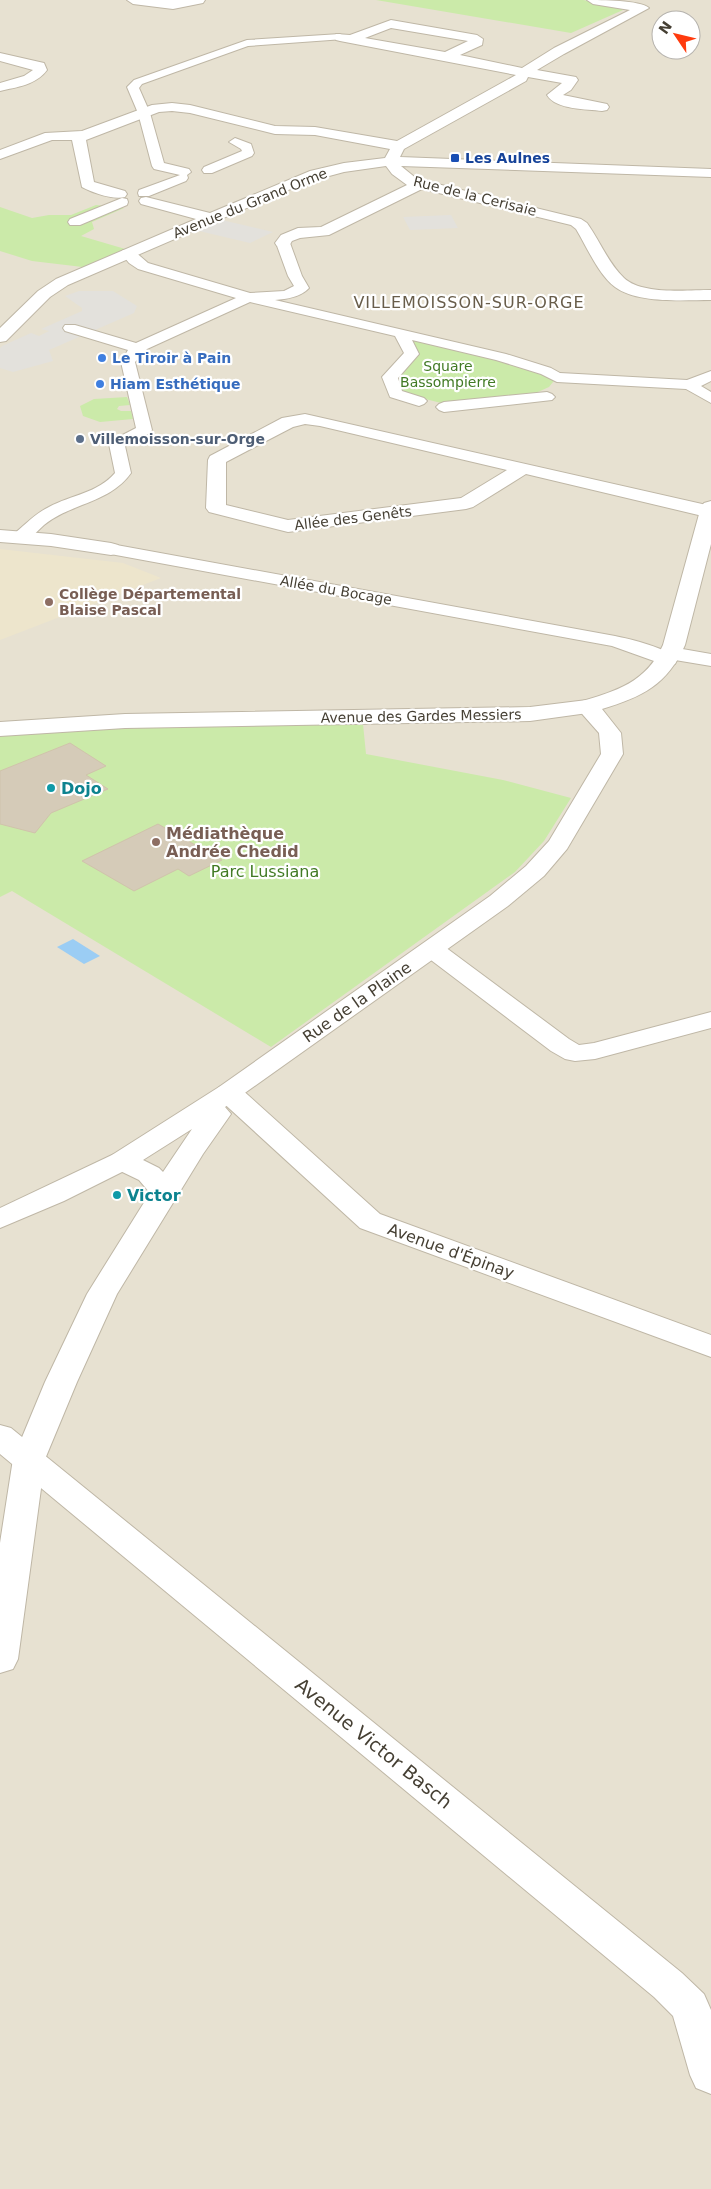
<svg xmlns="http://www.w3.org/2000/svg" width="711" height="2189" font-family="'DejaVu Sans',sans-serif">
	<rect width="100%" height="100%" fill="#f3efe3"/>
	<path fill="#e7e1d1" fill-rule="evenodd" d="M0 0H711V2189H0ZM661 20H691V50H661Z"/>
	<path fill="#ede5cc" d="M0 549 123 563 161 578 0 640Z"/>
	<g fill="#cbeaa9">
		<path d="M376 0H583L617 6 623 10 571 33Z"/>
		<path d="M96 205 124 208 92 222 94 229 81 236 132 251 91 268 32 261 0 251V207L32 218 49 215H71Z"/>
		<path d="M400 332 557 377 549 387 529 396 445 404 394 391 396 372 410 359Z"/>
		<path d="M127 397 130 405 119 406 117 409 121 411H131L133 419 100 422 83 416 80 406 94 399Z"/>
		<path d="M363 724 366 754 503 780 571 798 544 841 515 872 271 1047 12 891 0 897V736L128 727Z"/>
	</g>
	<g fill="#e3e1dc">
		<path d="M451 215 458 228 410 230 403 217Z"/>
		<path d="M222 220 273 232 250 243 199 231Z"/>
		<path d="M79 291H113L137 306 134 313 49 350 53 361 13 372 0 368V348L2 346 31 333 39 336 49 331 41 329 82 311V308L65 296Z"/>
	</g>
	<path fill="#9bcdf4" d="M73 939 100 956 84 964 57 947Z"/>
	<g fill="#d5cbb8" stroke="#d0c3ab">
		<path d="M70 743 106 766 86 775 108 789 51 813 35 833 0 824V771Z"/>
		<path d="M158 824 222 860 189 876 178 869 134 891 82 861Z"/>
	</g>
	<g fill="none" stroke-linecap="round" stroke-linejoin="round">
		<g stroke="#bfb7a6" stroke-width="2">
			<g id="pedestrian">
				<path d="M340 34 345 37 344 39 248 46 142 84 139 88 150 113 164 163 189 169 191 172 187 175 188 178 186 181 149 196H139L138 193 139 190 180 175 154 169 152 166 138 113 127 87 134 80 247 40Z"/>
				<path d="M235 138 251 144 254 153 252 156 212 173H204L202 170 204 167 242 151 241 149 229 142Z"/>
				<path d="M122 198 127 199 128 202 127 205 80 225H70L68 222 70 219Z"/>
				<path d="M283 239 290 243 302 276 309 288C301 297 287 299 275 300L506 354 551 368 560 373 687 380 711 371V381L701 386 711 392V403L686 389 557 382 541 374 496 360 412 340 419 354 398 378 402 391 424 398 427 401 424 404 419 406 390 397 382 377 404 353 395 336 250 302 147 349 135 362 152 430 150 433 125 446 131 473C110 503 71 503 44 525 35 533 28 544 15 541L12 537 15 533C26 524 36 513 49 507 71 495 98 493 115 473L109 444 111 441 136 428 121 362 128 350 65 331 63 328 65 325H75L136 343 236 298 138 269 129 263 121 253 123 250H133L148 263 250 293 284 291 294 286 288 276 276 243Z"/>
				<path d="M547 392 552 394 555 397 552 400 444 412 439 410 436 407 439 404 444 402Z"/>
				<path d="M111 544 615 636C630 639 669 648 677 660L675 664 668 666 612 646 105 553 102 549 105 545Z"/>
			</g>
		</g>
		<g stroke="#bfb7a6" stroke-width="2">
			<g id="minor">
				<path d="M127 0H205L203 3 173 9 133 4Z"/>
				<path d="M587 0C601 0 640 0 649 8L564 54 537 70 576 77 578 80 571 90 563 95 607 104 609 107 607 110 602 111C587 109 556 110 547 95L562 83 528 77 526 81 404 149 400 157 711 169V177L401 166 417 179 581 219 587 223C600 241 608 263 624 278 642 295 687 290 711 290V300C684 300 638 304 615 287 598 274 587 247 576 229L571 225 422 189 329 235 300 238 292 241 289 246H277L275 243 281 235 298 228 321 227 407 185 392 174 386 166 344 172 307 182 68 285 50 297 6 341 0 342V328L38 291 56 279 196 219 141 204 139 201 141 198 146 197 210 213 310 171 344 163 385 158 390 149 315 135 275 134 190 113 172 111 159 112 86 140 94 182 125 191 127 194 125 197C113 200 93 193 82 187L72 140H52L0 159V150L45 133 82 131 152 105 172 103 190 105 275 126 315 127 397 141 516 75 340 41 336 40 334 37 336 34 350 35 391 20 477 35 483 39 482 45 460 55 522 68 554 48 630 10 593 4ZM391 28 468 41 445 52 365 38Z"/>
				<path d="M0 53 44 63 47 70C36 85 17 87 0 91V83L24 76 33 70 0 61Z"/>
				<path d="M305 414 711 506V518L526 474 473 507 466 509 288 532 209 512 206 508 208 460 210 456 282 418ZM305 424 320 426 507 470 461 498 288 520 226 505V462L293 427Z"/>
				<path d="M0 530 51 534 111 543 118 545 121 549 118 553 111 555 51 546 0 542Z"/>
				<path d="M671 647 711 654V666L663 658 660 653 663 648Z"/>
				<path d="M587 700 595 702 598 707 595 712 530 721 125 728 0 736V722L125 714 530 707Z"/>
				<path d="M432 941 441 944 569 1039 579 1045 594 1043 711 1012V1028L595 1059 575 1061 565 1059 551 1051 423 954 419 949 423 944Z"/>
				<path d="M229 1085 239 1087 380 1214 711 1335V1357L360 1228 219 1099 215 1093 219 1087Z"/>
				<path d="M122 1152 132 1155 136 1161 132 1167 64 1201 0 1228V1208L112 1155Z"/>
				<path d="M0 1425 11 1428 682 1973 704 1994 711 2010V2094L696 2088 690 2075 673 2016 654 1997 0 1454Z"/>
			</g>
		</g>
		<g stroke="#bfb7a6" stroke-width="2">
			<path id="tertiary" d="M711 501V544L685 645C667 685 642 697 602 709L621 733 623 754 567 849 544 876 508 906 225 1107 231 1114 203 1154 117 1294 77 1382 45 1459 18 1659 13 1669 0 1673V1543L13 1459 45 1382 87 1294 150 1193 139 1180 112 1167 108 1161 112 1155 219 1087 490 896 526 866 549 841 601 754 599 733 576 707 579 702C616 691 646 683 663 645L701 507 704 503ZM192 1129 163 1172 159 1168 143 1160Z"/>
		</g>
		<use href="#pedestrian" fill="#fff" fill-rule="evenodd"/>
		<use href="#minor" fill="#fff" fill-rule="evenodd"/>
		<use href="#tertiary" fill="#fff" fill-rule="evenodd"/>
	</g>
	<rect fill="#1a4fb4" stroke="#fff" stroke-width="2" x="450" y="153" width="10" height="10" rx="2.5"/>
	<g fill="#3f7fe0" stroke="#fff" stroke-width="2">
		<circle cx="102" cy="358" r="5"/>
		<circle cx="100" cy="384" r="5"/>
	</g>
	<circle fill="#5c6f8a" stroke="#fff" stroke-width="2" cx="80" cy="439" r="5"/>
	<g fill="#8d6e63" stroke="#fff" stroke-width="2">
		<circle cx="49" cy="602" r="5"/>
		<circle cx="156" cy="842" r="5"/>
	</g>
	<g fill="#0f9aa8" stroke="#fff" stroke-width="2">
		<circle cx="51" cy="788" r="5"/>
		<circle cx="117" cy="1195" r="5"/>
	</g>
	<g text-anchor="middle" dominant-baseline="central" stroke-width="4.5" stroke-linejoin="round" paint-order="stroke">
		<g font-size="14" font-weight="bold" fill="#164399" stroke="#fff" text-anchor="start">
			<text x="465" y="158">Les Aulnes</text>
		</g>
		<g font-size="14" fill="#453f33" stroke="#fff">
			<text transform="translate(475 196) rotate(14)">Rue de la Cerisaie</text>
			<text transform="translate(250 203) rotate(-22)">Avenue du Grand Orme</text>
			<text transform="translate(353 518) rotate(-7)">Allée des Genêts</text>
			<text transform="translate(336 590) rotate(10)">Allée du Bocage</text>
			<text transform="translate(421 716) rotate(-1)">Avenue des Gardes Messiers</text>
		</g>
		<g font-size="14" font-weight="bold" fill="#366cbe" stroke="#fff" text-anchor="start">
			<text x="112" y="358">Le Tiroir à Pain</text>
			<text x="110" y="384">Hiam Esthétique</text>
		</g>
		<g font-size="14" fill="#417a24" stroke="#fff">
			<text x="448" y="366">Square<tspan x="448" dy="16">Bassompierre</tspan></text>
		</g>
		<g font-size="14" font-weight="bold" fill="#4e5e75" stroke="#fff" text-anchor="start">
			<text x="90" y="439">Villemoisson-sur-Orge</text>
		</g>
		<g font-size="14" font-weight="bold" fill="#785e54" stroke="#fff" text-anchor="start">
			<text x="59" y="594">Collège Départemental<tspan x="59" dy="16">Blaise Pascal</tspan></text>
		</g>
		<g font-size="16" letter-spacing="1" fill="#685d4a" stroke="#fff">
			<text x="469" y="302">VILLEMOISSON-SUR-ORGE</text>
		</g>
		<g font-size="16" font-weight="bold" fill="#0d838f" stroke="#fff" text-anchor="start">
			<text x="61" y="788">Dojo</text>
			<text x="127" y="1195">Victor</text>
		</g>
		<g font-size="16" font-weight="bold" fill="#785e54" stroke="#fff" text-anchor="start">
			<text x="166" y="833">Médiathèque<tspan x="166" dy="18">Andrée Chedid</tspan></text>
		</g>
		<g font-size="16" fill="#417a24" stroke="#fff">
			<text x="265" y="871">Parc Lussiana</text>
		</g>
		<g font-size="16" fill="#453f33" stroke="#fff">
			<text transform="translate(357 1002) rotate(-35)">Rue de la Plaine</text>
			<text transform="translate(451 1251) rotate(20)">Avenue d'Épinay</text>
		</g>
		<g font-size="19" fill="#453f33" stroke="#fff">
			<text transform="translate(374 1743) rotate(39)">Avenue Victor Basch</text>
		</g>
	</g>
	<g transform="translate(676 35) rotate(305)"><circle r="24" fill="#ffffff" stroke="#b5b2ad"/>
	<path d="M0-4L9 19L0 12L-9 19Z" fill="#ff3b0e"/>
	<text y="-8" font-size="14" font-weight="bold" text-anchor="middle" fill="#453f33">N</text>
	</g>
</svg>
